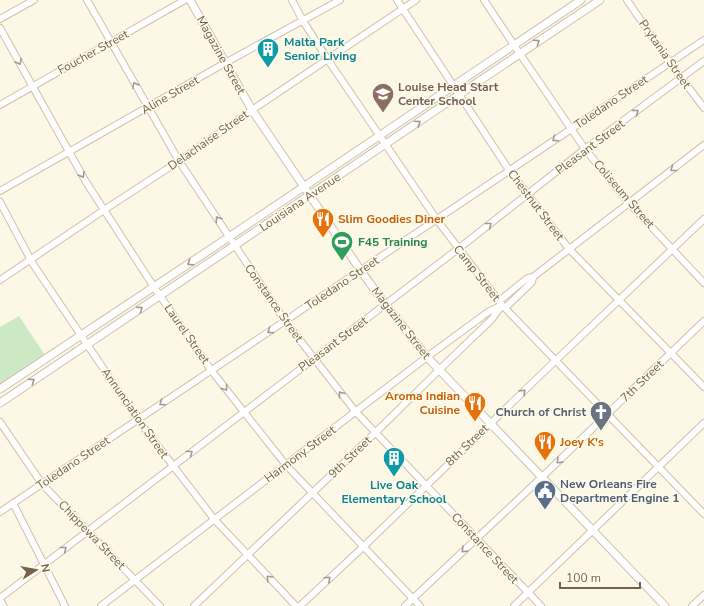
<svg xmlns="http://www.w3.org/2000/svg" width="704" height="606" font-family="'Nunito Sans',sans-serif">
	<rect width="100%" height="100%" fill="#fcf8e5"/>
	<path fill="#cbe9c4" d="M19 316 47 358 0 389V327Z"/>
	<g fill="none" stroke-linecap="round" stroke-linejoin="round">
		<g stroke="#cdc1ac" stroke-width="8">
			<g id="minor">
				<path d="M87 0 179 161 285 321 355 411 541 606"/>
				<path d="M292 0 303 21 328 60 437 220 502 305 704 514"/>
				<path d="M397 0 509 170 569 249 704 387"/>
				<path d="M484 0 520 54 585 149 629 203 704 283"/>
				<path d="M627 0 670 63 704 108"/>
				<path d="M0 19 34 0"/>
				<path d="M0 28 86 182 154 287 211 370 244 412 286 465 420 606"/>
				<path d="M0 105 185 0"/>
				<path d="M0 191 225 63 340 0"/>
				<path d="M0 202 33 264 138 420 214 519 296 606"/>
				<path d="M0 280 104 210 179 161 252 110 416 0"/>
				<path d="M499 301 525 280 528 278 533 277"/>
				<path d="M505 308 532 282 533 277 704 145"/>
				<path d="M0 422 42 484 160 606"/>
				<path d="M13 503 65 606"/>
				<path d="M0 512 704 40"/>
				<path d="M0 598 458 249 585 149 704 61"/>
				<path d="M101 606 427 357 488 312 502 305"/>
				<path d="M194 606 375 433 439 370 491 320 501 307"/>
				<path d="M300 606 363 547 555 361 704 219"/>
				<path d="M405 606 542 477 704 321"/>
				<path d="M514 606 704 423"/>
				<path d="M692 606 704 595"/>
			</g>
		</g>
		<g stroke="#cdc1ac" stroke-width="9">
			<g id="tertiary">
				<path d="M190 0 252 110 361 271 385 304 427 357 665 606"/>
				<path d="M0 389 229 237 581 0"/>
				<path d="M0 403 600 0"/>
				<path d="M0 601 3 606"/>
			</g>
		</g>
		<use href="#minor" stroke="#fff" stroke-width="6"/>
		<use href="#tertiary" stroke="#fff" stroke-width="7"/>
	</g>
	<defs><path id="oneway-chevron" d="M-2-3.5L2.5 0L-2 3.5" fill="none" stroke-width="1.6" stroke-linecap="round" stroke-linejoin="round"/></defs>
	<g stroke="#a5998a">
		<use href="#oneway-chevron" transform="translate(537 42) rotate(-34)"/>
		<use href="#oneway-chevron" transform="translate(19 62) rotate(61)"/>
		<use href="#oneway-chevron" transform="translate(135 85) rotate(-119)"/>
		<use href="#oneway-chevron" transform="translate(636 112) rotate(-37)"/>
		<use href="#oneway-chevron" transform="translate(418 123) rotate(-34)"/>
		<use href="#oneway-chevron" transform="translate(555 139) rotate(146)"/>
		<use href="#oneway-chevron" transform="translate(673 169) rotate(142)"/>
		<use href="#oneway-chevron" transform="translate(82 175) rotate(60)"/>
		<use href="#oneway-chevron" transform="translate(218 219) rotate(-124)"/>
		<use href="#oneway-chevron" transform="translate(489 225) rotate(-38)"/>
		<use href="#oneway-chevron" transform="translate(190 263) rotate(146)"/>
		<use href="#oneway-chevron" transform="translate(140 309) rotate(-34)"/>
		<use href="#oneway-chevron" transform="translate(270 331) rotate(146)"/>
		<use href="#oneway-chevron" transform="translate(32 381) rotate(-34)"/>
		<use href="#oneway-chevron" transform="translate(225 388) rotate(53)"/>
		<use href="#oneway-chevron" transform="translate(523 392) rotate(-44)"/>
		<use href="#oneway-chevron" transform="translate(341 394) rotate(-128)"/>
		<use href="#oneway-chevron" transform="translate(162 403) rotate(146)"/>
		<use href="#oneway-chevron" transform="translate(190 453) rotate(-37)"/>
		<use href="#oneway-chevron" transform="translate(559 461) rotate(136)"/>
		<use href="#oneway-chevron" transform="translate(64 549) rotate(-38)"/>
		<use href="#oneway-chevron" transform="translate(464 550) rotate(136)"/>
		<use href="#oneway-chevron" transform="translate(269 578) rotate(-134)"/>
		<use href="#oneway-chevron" transform="translate(328 579) rotate(-43)"/>
	</g>
	<defs>
		<g id="building-pin" transform="scale(1.15)"><path d="M0 17L-7.5 6A9.5 9.5 0 1 1 7.5 6Z" fill="#0f9aa8" stroke="#fefbeb"/><path d="M-4-6H4V6H1V3H-1V6H-4ZM-2.5-4.3h1.7v1.8h-1.7ZM.8-4.3h1.7v1.8H.8ZM-2.5-1h1.7V.8h-1.7ZM.8-1h1.7V.8H.8Z" fill="#fff"/></g>
		<g id="school-pin" transform="scale(1.15)"><path d="M0 17L-7.5 6A9.5 9.5 0 1 1 7.5 6Z" fill="#8d6e63" stroke="#fefbeb"/><path d="M0-5L7-2L0 1L-7-2ZM-4 1L0 2.5L4 1V4Q0 6-4 4Z" fill="#fff"/></g>
		<g id="restaurant-pin" transform="scale(1.15)"><path d="M0 17L-7.5 6A9.5 9.5 0 1 1 7.5 6Z" fill="#e8710a" stroke="#fefbeb"/><path d="M-5-6h1v4h1v-4h1v4h1v-4h1v5L-1.5 .5V6h-2V.5L-5-1ZM5-6V6H3V1.5H1.5Q1.5-4 5-6Z" fill="#fff"/></g>
		<g id="stadium-pin" transform="scale(1.15)"><path d="M0 17L-7.5 6A9.5 9.5 0 1 1 7.5 6Z" fill="#2e9e5b" stroke="#fefbeb"/><path d="M0-5a6.5 5 0 1 0 0 10a6.5 5 0 1 0 0-10ZM-3.5-1.8h7v3.6h-7Z" fill="#fff"/></g>
		<g id="church-pin" transform="scale(1.15)"><path d="M0 17L-7.5 6A9.5 9.5 0 1 1 7.5 6Z" fill="#6b7280" stroke="#fefbeb"/><path d="M-1.2-6h2.4v3.5h3.3v2.4h-3.3V6h-2.4V-.1h-3.3v-2.4h3.3Z" fill="#fff"/></g>
		<g id="civic-pin" transform="scale(1.15)"><path d="M0 17L-7.5 6A9.5 9.5 0 1 1 7.5 6Z" fill="#5c6f8a" stroke="#fefbeb"/><path d="M-.6-6.5H3V-4.5H.6V-3L4-1V1h2V6H-6V1h2V-1L-.6-3ZM-1.2 2.5V6h2.4V2.5Z" fill="#fff"/></g>
	</defs>
	<g fill-rule="evenodd">
		<use href="#building-pin" x="268" y="49"/>
		<use href="#school-pin" x="383" y="94"/>
		<use href="#restaurant-pin" x="323" y="219"/>
		<use href="#stadium-pin" x="342" y="242"/>
		<use href="#restaurant-pin" x="475" y="403"/>
		<use href="#church-pin" x="601" y="412"/>
		<use href="#restaurant-pin" x="545" y="442"/>
		<use href="#building-pin" x="394" y="458"/>
		<use href="#civic-pin" x="545" y="491"/>
	</g>
	<g text-anchor="middle" dominant-baseline="central" stroke-width="3" stroke-linejoin="round" paint-order="stroke">
		<g font-size="12" font-weight="bold" fill="#0d838f" stroke="#fefbeb" text-anchor="start">
			<text x="284" y="42">Malta Park<tspan x="284" dy="14">Senior Living</tspan></text>
			<text x="394" y="485" text-anchor="middle">Live Oak<tspan x="394" dy="14">Elementary School</tspan></text>
		</g>
		<g font-size="12" fill="#74624b" stroke="#fefbeb">
			<text transform="translate(93 52) rotate(-29)">Foucher Street</text>
			<text transform="translate(665 54) rotate(55)">Prytania Street</text>
			<text transform="translate(221 55) rotate(61)">Magazine Street</text>
			<text transform="translate(170 95) rotate(-30)">Aline Street</text>
			<text transform="translate(611 102) rotate(-34)">Toledano Street</text>
			<text transform="translate(208 140) rotate(-35)">Delachaise Street</text>
			<text transform="translate(590 147) rotate(-37)">Pleasant Street</text>
			<text transform="translate(624 194) rotate(49)">Coliseum Street</text>
			<text transform="translate(300 202) rotate(-34)">Louisiana Avenue</text>
			<text transform="translate(536 205) rotate(53)">Chestnut Street</text>
			<text transform="translate(477 273) rotate(52)">Camp Street</text>
			<text transform="translate(342 283) rotate(-34)">Toledano Street</text>
			<text transform="translate(274 303) rotate(55)">Constance Street</text>
			<text transform="translate(401 323) rotate(52)">Magazine Street</text>
			<text transform="translate(187 334) rotate(55)">Laurel Street</text>
			<text transform="translate(333 344) rotate(-37)">Pleasant Street</text>
			<text transform="translate(642 381) rotate(-44)">7th Street</text>
			<text transform="translate(135 413) rotate(55)">Annunciation Street</text>
			<text transform="translate(467 445) rotate(-44)">8th Street</text>
			<text transform="translate(300 454) rotate(-37)">Harmony Street</text>
			<text transform="translate(350 457) rotate(-44)">9th Street</text>
			<text transform="translate(73 463) rotate(-34)">Toledano Street</text>
			<text transform="translate(92 535) rotate(46)">Chippewa Street</text>
			<text transform="translate(485 548) rotate(47)">Constance Street</text>
		</g>
		<g font-size="12" font-weight="bold" fill="#785e54" stroke="#fefbeb" text-anchor="start">
			<text x="398" y="87">Louise Head Start<tspan x="398" dy="14">Center School</tspan></text>
		</g>
		<g font-size="12" font-weight="bold" fill="#c56008" stroke="#fefbeb" text-anchor="start">
			<text x="338" y="219">Slim Goodies Diner</text>
			<text x="460" y="396" text-anchor="end">Aroma Indian<tspan x="460" dy="14">Cuisine</tspan></text>
			<text x="560" y="442">Joey K's</text>
		</g>
		<g font-size="12" font-weight="bold" fill="#27864d" stroke="#fefbeb" text-anchor="start">
			<text x="358" y="242">F45 Training</text>
		</g>
		<g font-size="12" font-weight="bold" fill="#5b616d" stroke="#fefbeb" text-anchor="end">
			<text x="586" y="412">Church of Christ</text>
		</g>
		<g font-size="12" font-weight="bold" fill="#4e5e75" stroke="#fefbeb" text-anchor="start">
			<text x="560" y="484">New Orleans Fire<tspan x="560" dy="14">Department Engine 1</tspan></text>
		</g>
	</g>
	<g transform="translate(36 570) rotate(79)" stroke="#fefbeb" stroke-width="3" paint-order="stroke">
	<path d="M0-3L7 15L0 10L-7 15Z" fill="#74624b"/>
	<text y="-6" font-size="11" font-weight="bold" text-anchor="middle" fill="#74624b">N</text>
	</g>
	<path d="M560 582v6h80v-6" fill="none" stroke="#74624b" stroke-width="2"/>
	<text x="566" y="582" font-size="12" fill="#74624b" stroke="#fefbeb" stroke-width="3" paint-order="stroke">100 m</text>
</svg>
